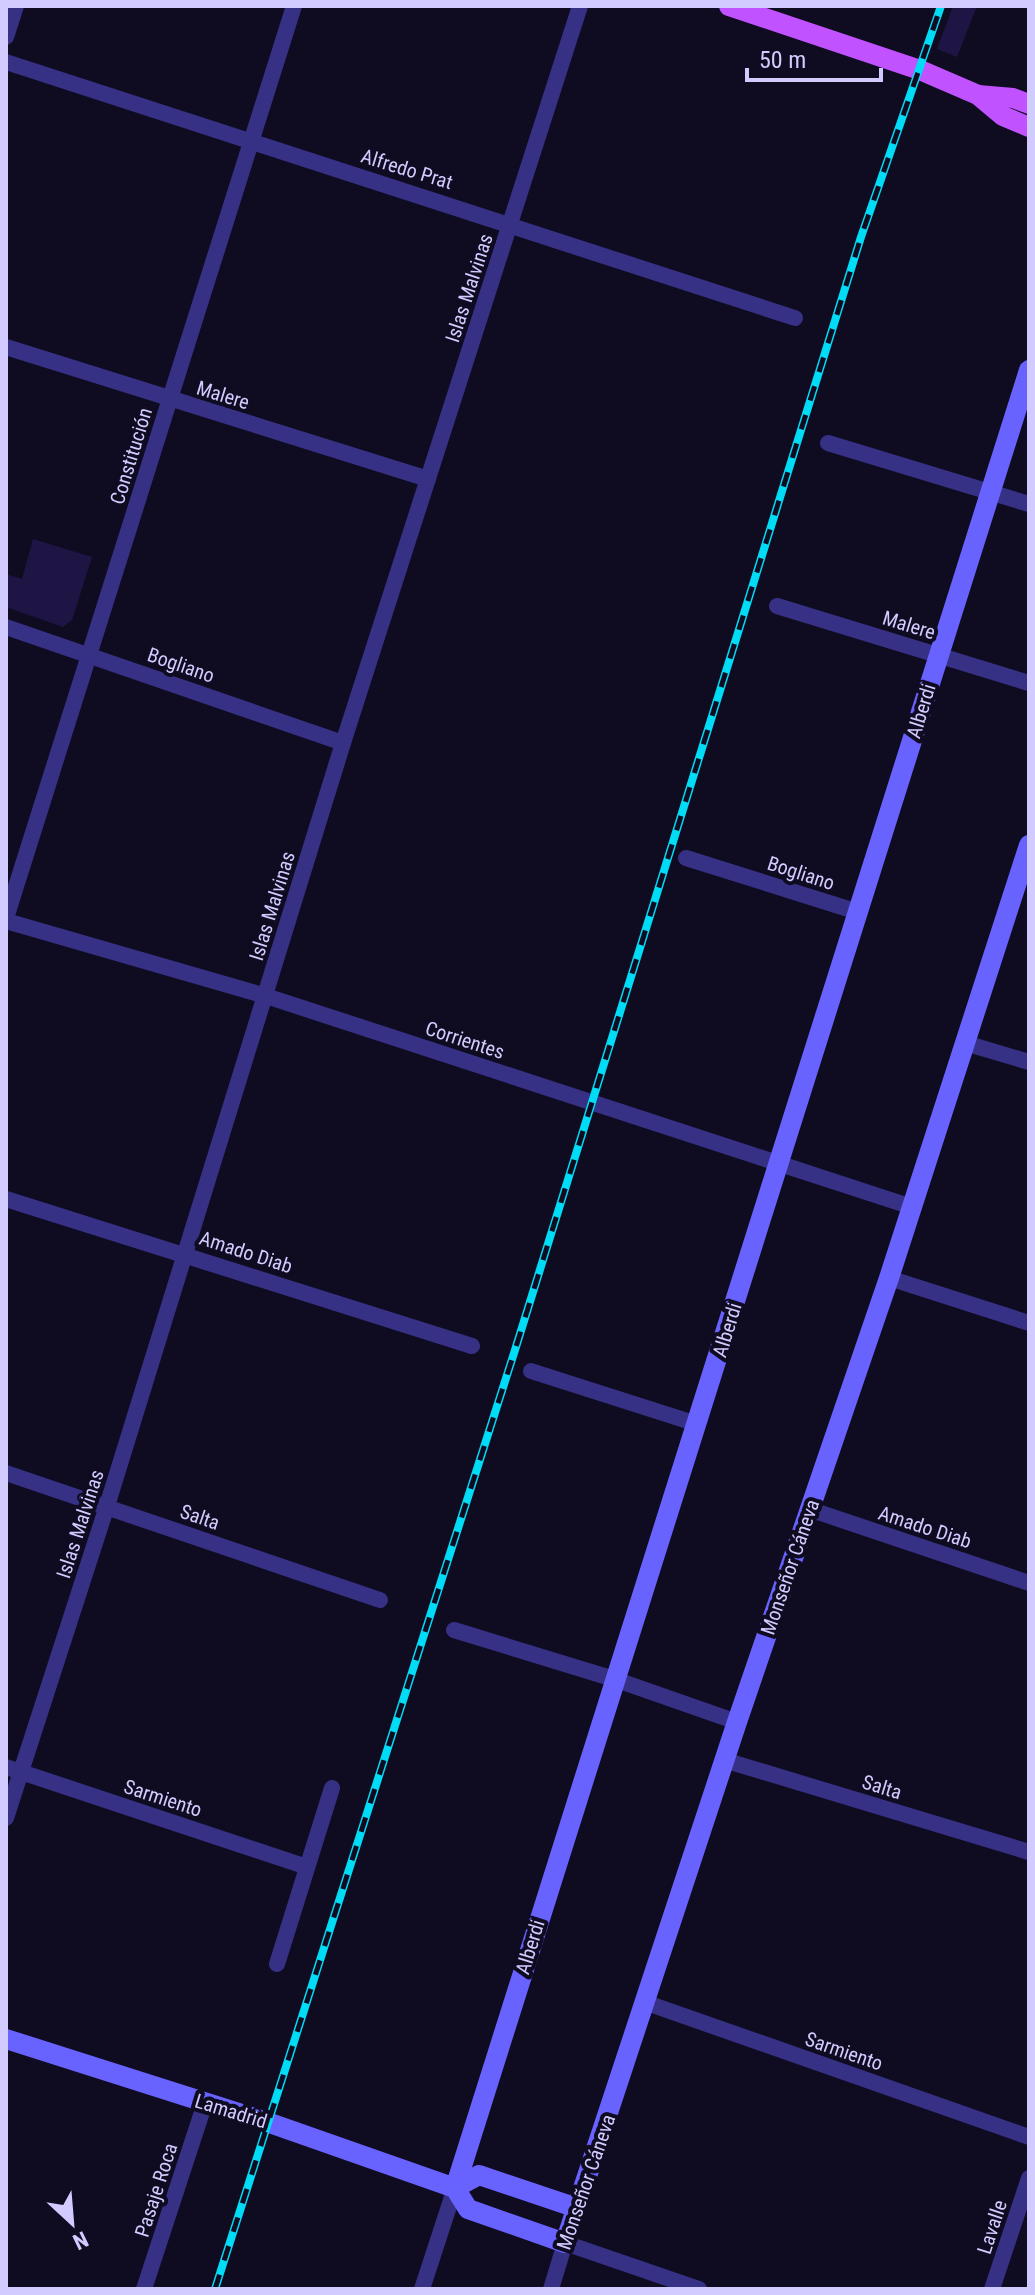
<svg xmlns="http://www.w3.org/2000/svg" width="1035" height="2295" font-family="'Roboto Condensed',sans-serif">
	<rect width="100%" height="100%" fill="#0f0b21"/>
	<g fill="#1f1544">
		<path d="M953 6H977L957 57 937 49Z"/>
		<path d="M33 539 92 557 72 620 63 627 6 607V574L22 579Z"/>
	</g>
	<g fill="none" stroke-linecap="round" stroke-linejoin="round">
		<g stroke="#363185" stroke-width="16">
			<path d="M6 37 16 6"/>
			<path d="M6 62 795 318"/>
			<path d="M6 347 428 479"/>
			<path d="M828 443 1029 504"/>
			<path d="M777 606 1029 683"/>
			<path d="M6 627 343 743"/>
			<path d="M686 858 858 912"/>
			<path d="M6 918 294 6"/>
			<path d="M6 921 266 996 909 1206"/>
			<path d="M965 1043 1029 1062"/>
			<path d="M6 1199 472 1346"/>
			<path d="M889 1278 1029 1323"/>
			<path d="M531 1371 697 1424"/>
			<path d="M6 1473 380 1600"/>
			<path d="M809 1509 1029 1583"/>
			<path d="M454 1630 614 1679 737 1722"/>
			<path d="M724 1760 1029 1852"/>
			<path d="M6 1767 307 1867"/>
			<path d="M6 1818 107 1506 343 743 580 6"/>
			<path d="M277 1964 332 1788"/>
			<path d="M647 2003 1029 2137"/>
			<path d="M144 2289 205 2103"/>
			<path d="M422 2289 455 2188"/>
			<path d="M551 2289 565 2243 699 2289"/>
			<path d="M992 2289 1029 2178"/>
		</g>
		<g stroke="#6862ff" stroke-width="20">
			<path d="M6 2039 267 2122 455 2188 468 2209 565 2243 737 1722 889 1278 1029 845"/>
			<path d="M455 2188 1029 370"/>
			<path d="M455 2188 479 2175 577 2208"/>
		</g>
		<g stroke="#c152ff" stroke-width="20">
			<path d="M729 6 920 70 978 95 1003 116 1029 127"/>
			<path d="M978 95 1013 98 1029 104"/>
		</g>
		<g stroke="#00dbf6" stroke-width="8">
			<path id="rail" d="M215 2289 515 1350 861 237 941 6"/>
		</g>
		<use href="#rail" stroke="#0f0b21" stroke-width="5" stroke-dasharray="15" stroke-linecap="butt"/>
	</g>
	<g text-anchor="middle" dominant-baseline="central" stroke-width="8" stroke-linejoin="round" paint-order="stroke">
		<g font-size="20" fill="#d2cbff" stroke="#0f0b21">
			<text transform="translate(407 169) rotate(17)">Alfredo Prat</text>
			<text transform="translate(469 288) rotate(-72)">Islas Malvinas</text>
			<text transform="translate(223 395) rotate(17)">Malere</text>
			<text transform="translate(131 456) rotate(-73)">Constitución</text>
			<text transform="translate(909 625) rotate(17)">Malere</text>
			<text transform="translate(181 665) rotate(19)">Bogliano</text>
			<text transform="translate(921 711) rotate(-73)">Alberdi</text>
			<text transform="translate(801 873) rotate(18)">Bogliano</text>
			<text transform="translate(272 906) rotate(-73)">Islas Malvinas</text>
			<text transform="translate(465 1040) rotate(18)">Corrientes</text>
			<text transform="translate(246 1252) rotate(18)">Amado Diab</text>
			<text transform="translate(727 1330) rotate(-73)">Alberdi</text>
			<text transform="translate(200 1517) rotate(19)">Salta</text>
			<text transform="translate(80 1524) rotate(-72)">Islas Malvinas</text>
			<text transform="translate(925 1527) rotate(18)">Amado Diab</text>
			<text transform="translate(790 1567) rotate(-71)">Monseñor Cáneva</text>
			<text transform="translate(882 1787) rotate(17)">Salta</text>
			<text transform="translate(163 1798) rotate(18)">Sarmiento</text>
			<text transform="translate(530 1947) rotate(-73)">Alberdi</text>
			<text transform="translate(844 2051) rotate(19)">Sarmiento</text>
			<text transform="translate(231 2111) rotate(17)">Lamadrid</text>
			<text transform="translate(586 2182) rotate(-71)">Monseñor Cáneva</text>
			<text transform="translate(156 2190) rotate(-72)">Pasaje Roca</text>
			<text transform="translate(992 2227) rotate(-72)">Lavalle</text>
		</g>
	</g>
	<rect width="1035" height="2295" fill="none" stroke="#d2cbff" stroke-width="16"/>
	<g transform="translate(72 2223) rotate(154)" stroke="#0f0b21" stroke-width="6" paint-order="stroke">
	<path d="M0-6L14 30L0 20L-14 30Z" fill="#d2cbff"/>
	<text y="-12" font-size="22" font-weight="bold" text-anchor="middle" fill="#d2cbff">N</text>
	</g>
	<path d="M747 68v12h134v-12" fill="none" stroke="#d2cbff" stroke-width="4"/>
	<text x="759" y="68" font-size="24" fill="#d2cbff" stroke="#0f0b21" stroke-width="6" paint-order="stroke">50 m</text>
</svg>
